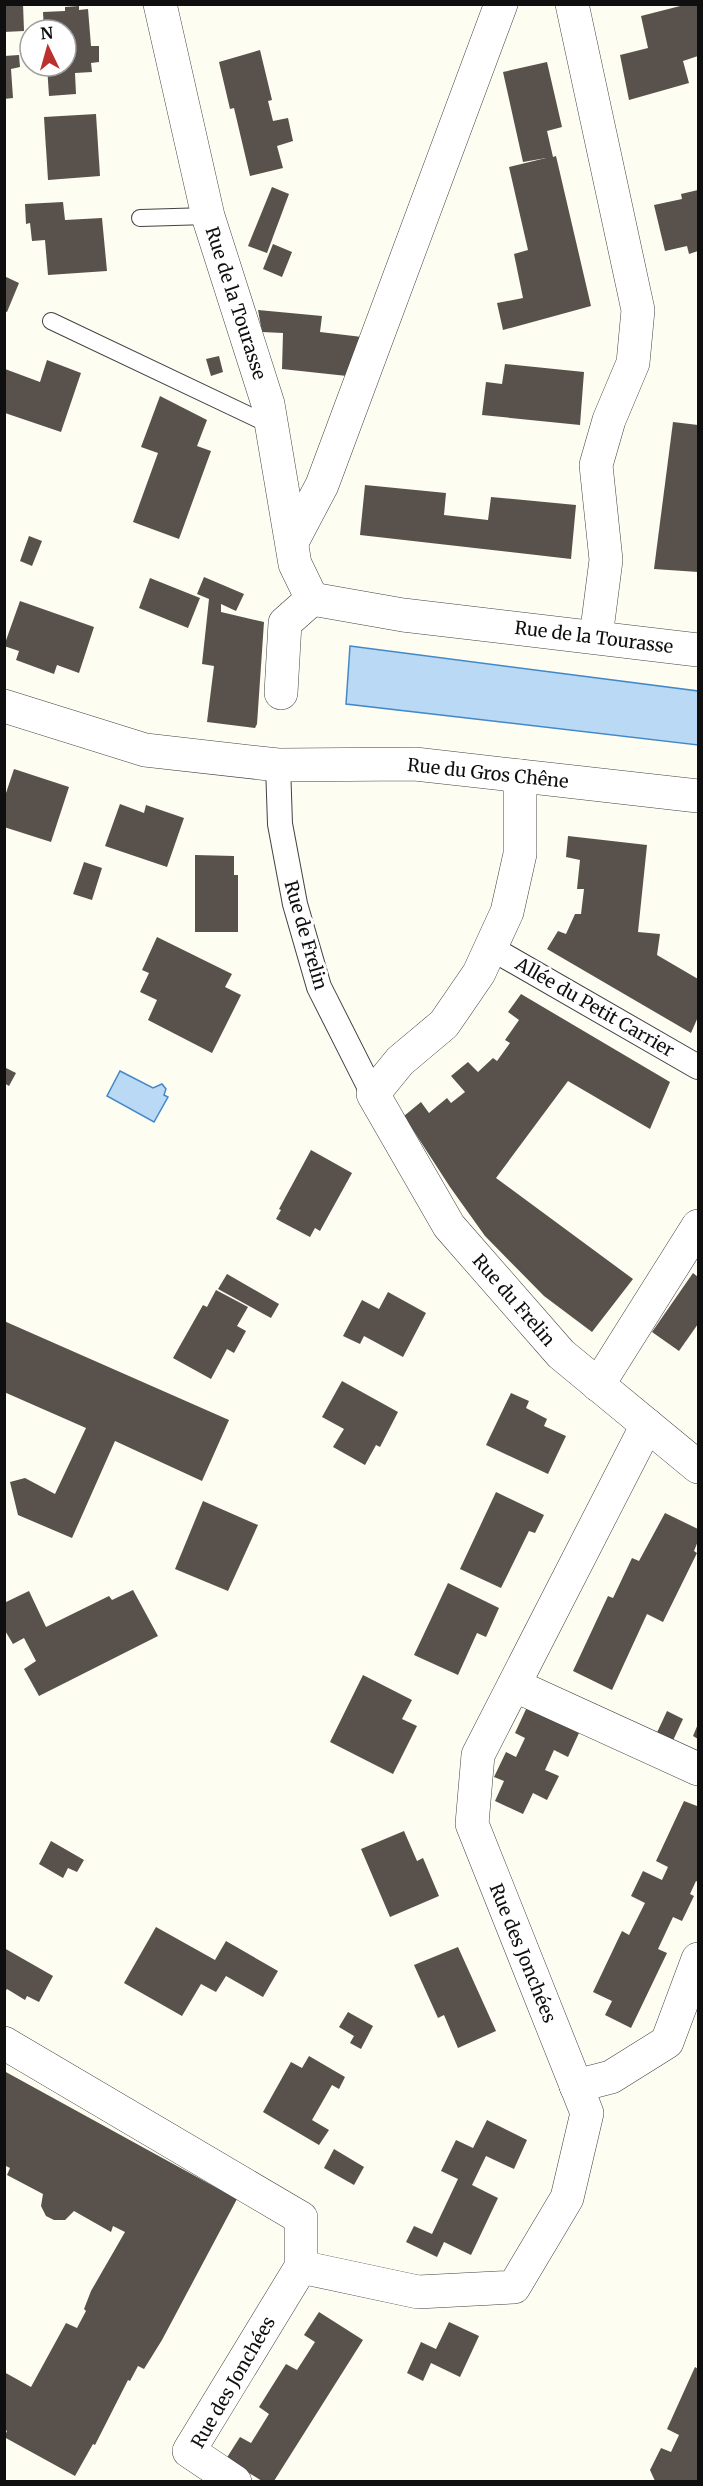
<svg xmlns="http://www.w3.org/2000/svg" width="703" height="2486" font-family="Merriweather,serif">
	<rect width="100%" height="100%" fill="#fefdf2"/>
	<g fill="#b9d9f4" stroke="#4388c8" stroke-width="1.5">
		<path d="M350 646 698 691V745L346 704Z"/>
		<path d="M120 1071 153 1088 162 1084 166 1089 164 1095 168 1097 154 1122 107 1096Z"/>
	</g>
	<g fill="#58514c">
		<path d="M4 4H23L24 31 4 32Z"/>
		<path d="M688 4 698 5V56L683 61 689 83 629 100 620 55 648 48 641 16Z"/>
		<path d="M79 6V10L88 9 91 46H99V62L91 63 92 72 75 73 76 94 49 96 47 66H66V30H44L43 12 65 11V7Z"/>
		<path d="M260 50 272 100 268 101 273 121 288 118 293 141 277 146 283 168 250 176 234 108 230 109 219 62Z"/>
		<path d="M19 55 20 67 11 69 13 98 4 99V56Z"/>
		<path d="M547 62 562 127 547 131 553 157 556 156 591 306 503 330 497 303 523 298 514 254 528 250 509 167 546 158 523 162 503 72Z"/>
		<path d="M96 114 100 176 48 180 44 117Z"/>
		<path d="M272 187 289 194 267 253 248 246Z"/>
		<path d="M698 190V251L689 254 687 246 665 251 654 205 682 199 681 194Z"/>
		<path d="M63 202 65 220 102 218 107 271 48 275 45 240 32 241 30 223 26 224 25 204Z"/>
		<path d="M273 244 292 252 282 277 263 269Z"/>
		<path d="M4 276 19 283 7 312 4 311Z"/>
		<path d="M258 310 322 316 320 332 362 337 347 376 282 369 283 333 262 332Z"/>
		<path d="M219 356 223 372 211 376 206 359Z"/>
		<path d="M47 360 81 373 61 432 5 413V369L40 382Z"/>
		<path d="M505 364 584 372 580 425 482 415 486 382 502 384Z"/>
		<path d="M160 396 207 420 197 446 211 451 179 539 133 522 158 453 141 447Z"/>
		<path d="M673 422 698 425V572L654 569Z"/>
		<path d="M365 485 446 493 444 515 488 520 491 497 576 505 571 559 360 535Z"/>
		<path d="M29 536 42 541 32 566 20 561Z"/>
		<path d="M204 577 244 594 236 611 221 604V612L264 622 257 724 255 728 207 722 214 666 202 664 209 599 197 594Z"/>
		<path d="M150 578 200 598 188 628 139 608Z"/>
		<path d="M20 601 94 627 79 673 57 665 54 674 16 660 19 651 4 646Z"/>
		<path d="M14 769 69 787 51 842 4 827V799Z"/>
		<path d="M120 804 144 813 146 805 184 818 167 867 105 846Z"/>
		<path d="M568 836 647 845 638 932 660 934 657 955 698 979V1017L691 1033 547 949 558 931 566 934 575 914H581L584 889H577L580 860 566 857Z"/>
		<path d="M195 855 234 856V875H238V932H195Z"/>
		<path d="M84 862 102 868 92 900 73 894Z"/>
		<path d="M157 937 232 974 225 987 241 995 212 1053 148 1020 157 1000 140 992 149 973 142 970Z"/>
		<path d="M521 994 670 1082 650 1129 568 1081 496 1178 633 1279 592 1332 544 1296 485 1236 450 1187 404 1116 421 1102 429 1113 447 1098 451 1103 465 1092 451 1076 468 1062 478 1072 493 1058 497 1061 510 1043 505 1040 519 1020 508 1012Z"/>
		<path d="M4 1067 16 1073 9 1086 4 1083Z"/>
		<path d="M311 1150 352 1173 320 1231 315 1228 310 1237 276 1219 281 1210 279 1209Z"/>
		<path d="M693 1273 698 1277V1324L679 1351 652 1332Z"/>
		<path d="M227 1274 279 1304 271 1318 218 1289Z"/>
		<path d="M216 1290 248 1307 237 1326 246 1331 234 1353 227 1349 211 1379 173 1358 203 1305 207 1307Z"/>
		<path d="M388 1292 426 1313 403 1357 364 1336 360 1344 343 1336 362 1300 379 1309Z"/>
		<path d="M4 1321 229 1420 202 1481 115 1441 72 1538 18 1515 10 1482 25 1478 55 1494 86 1428 4 1392Z"/>
		<path d="M342 1381 398 1412 380 1447 376 1445 365 1465 333 1447 344 1429 322 1417Z"/>
		<path d="M511 1393 529 1401 526 1408 547 1419 544 1426 566 1436 548 1474 486 1445Z"/>
		<path d="M496 1492 544 1515 535 1533 529 1531 501 1588 460 1569Z"/>
		<path d="M203 1501 258 1525 228 1591 175 1569Z"/>
		<path d="M665 1513 698 1529V1541L694 1551 697 1553 663 1622 647 1614 612 1690 573 1671 608 1596 613 1598 632 1558 639 1561Z"/>
		<path d="M448 1583 499 1608 486 1637 477 1633 458 1675 414 1655Z"/>
		<path d="M133 1590 158 1636 39 1696 24 1669 36 1661 24 1638 13 1644 4 1629V1603L29 1591 46 1627 109 1596 112 1600Z"/>
		<path d="M363 1675 412 1700 402 1719 417 1726 393 1774 330 1742Z"/>
		<path d="M527 1707 579 1733 568 1757 554 1750 545 1770 559 1776 547 1800 533 1793 523 1814 495 1801 504 1781 494 1777 506 1752 516 1757 525 1738 515 1733Z"/>
		<path d="M667 1711 683 1719 670 1747 654 1739Z"/>
		<path d="M698 1724V1739L693 1736Z"/>
		<path d="M684 1801 697 1806 698 1803V1882L696 1881 690 1894 694 1896 682 1921 673 1917 658 1949 667 1953 631 2028 605 2015 612 2001 593 1992 622 1931 629 1935 645 1903 631 1896 643 1871 662 1880 668 1867 656 1861Z"/>
		<path d="M404 1831 417 1861 423 1858 439 1896 390 1917 361 1849Z"/>
		<path d="M51 1841 84 1860 77 1872 68 1868 63 1878 39 1864Z"/>
		<path d="M156 1927 215 1960 226 1941 278 1971 263 1997 226 1976 216 1992 201 1984 182 2016 124 1983Z"/>
		<path d="M458 1947 496 2031 458 2048 444 2015 438 2018 414 1965Z"/>
		<path d="M4 1948 53 1976 39 2002 27 1996 25 2000 7 1989 4 1993Z"/>
		<path d="M348 2012 373 2026 361 2049 350 2043 354 2036 339 2027Z"/>
		<path d="M309 2056 345 2077 339 2089 332 2085 312 2120 329 2130 319 2145 263 2112 291 2062 302 2068Z"/>
		<path d="M4 2071 237 2199 162 2340 144 2369 138 2366 130 2381 128 2380 95 2445 93 2444 75 2476 4 2437 7 2431 4 2429V2372L31 2387 66 2323 77 2328 86 2311 84 2309 91 2291 125 2232 113 2226 111 2232 74 2211 65 2220H54L46 2216 41 2206 43 2194 7 2175 10 2168 4 2165Z"/>
		<path d="M487 2120 527 2140 514 2169 486 2156 472 2185 498 2198 471 2255 444 2242 437 2257 406 2242 414 2226 432 2234 458 2179 441 2171 456 2140 473 2148Z"/>
		<path d="M334 2149 364 2167 354 2185 324 2168Z"/>
		<path d="M319 2312 363 2340 274 2481H262L226 2459 240 2437 251 2443 269 2414 259 2407 286 2364 297 2370 315 2342 304 2335Z"/>
		<path d="M449 2322 479 2336 460 2377 431 2363 423 2381 407 2373 421 2342 436 2349Z"/>
		<path d="M695 2367 698 2369V2481H655L650 2470 661 2448 671 2452 679 2435 667 2429Z"/>
	</g>
	<g fill="none" stroke-linecap="round" stroke-linejoin="round">
		<g stroke="#424242" stroke-width="18">
			<g id="service">
				<path d="M140 218 208 216"/>
				<path d="M51 321 272 426"/>
			</g>
		</g>
		<g stroke="#424242" stroke-width="26">
			<g id="pedestrian">
				<path d="M278 765 280 824 295 904 319 987 373 1094"/>
				<path d="M491 948 698 1067"/>
			</g>
		</g>
		<g stroke="#424242" stroke-width="34">
			<g id="minor">
				<path d="M160 4 208 216 268 404 295 564 312 599"/>
				<path d="M572 4 638 310 633 363 609 420 596 465 606 560 596 637"/>
				<path d="M292 542 322 485 501 4"/>
				<path d="M312 599 403 615 698 650"/>
				<path d="M281 693 285 623 312 599"/>
				<path d="M520 776V854L507 912 479 973 444 1024 400 1061 373 1094 449 1226 561 1354 698 1467"/>
				<path d="M598 1385 698 1226"/>
				<path d="M514 1685 698 1769"/>
				<path d="M4 2043 301 2218V2267L189 2451 235 2482"/>
				<path d="M576 2086 611 2077 667 2042 698 1959"/>
				<path d="M301 2267 418 2292 514 2287 567 2198 587 2113 472 1824 478 1755 647 1425"/>
			</g>
		</g>
		<g stroke="#424242" stroke-width="34">
			<path id="tertiary" d="M4 706 145 750 278 765 415 764 698 796"/>
		</g>
		<use href="#service" stroke="#fff" stroke-width="16"/>
		<use href="#pedestrian" stroke="#fff" stroke-width="24"/>
		<use href="#minor" stroke="#fff" stroke-width="33"/>
		<use href="#tertiary" stroke="#fff" stroke-width="33"/>
	</g>
	<g text-anchor="middle" dominant-baseline="central" stroke-width="6" stroke-linejoin="round" paint-order="stroke">
		<g font-size="18" fill="#0f0f0f" stroke="#fff">
			<text transform="translate(236 303) rotate(72)">Rue de la Tourasse</text>
			<text transform="translate(594 637) rotate(7)">Rue de la Tourasse</text>
			<text transform="translate(488 773) rotate(6)">Rue du Gros Chêne</text>
			<text transform="translate(306 935) rotate(74)">Rue de Frelin</text>
			<text transform="translate(595 1007) rotate(30)">Allée du Petit Carrier</text>
			<text transform="translate(514 1300) rotate(49)">Rue du Frelin</text>
			<text transform="translate(523 1953) rotate(68)">Rue des Jonchées</text>
			<text transform="translate(233 2382) rotate(-60)">Rue des Jonchées</text>
		</g>
	</g>
	<rect width="703" height="2486" fill="none" stroke="#0f0f0f" stroke-width="12"/>
	<g transform="translate(48 48) rotate(355)"><circle r="28" fill="#ffffff" stroke="#9f9f9f" stroke-width="1.5"/>
	<path d="M0-4.5L10 22L0 15L-10 22Z" fill="#ba312d"/>
	<text y="-9" font-size="16" font-weight="bold" text-anchor="middle" fill="#0f0f0f">N</text>
	</g>
</svg>
